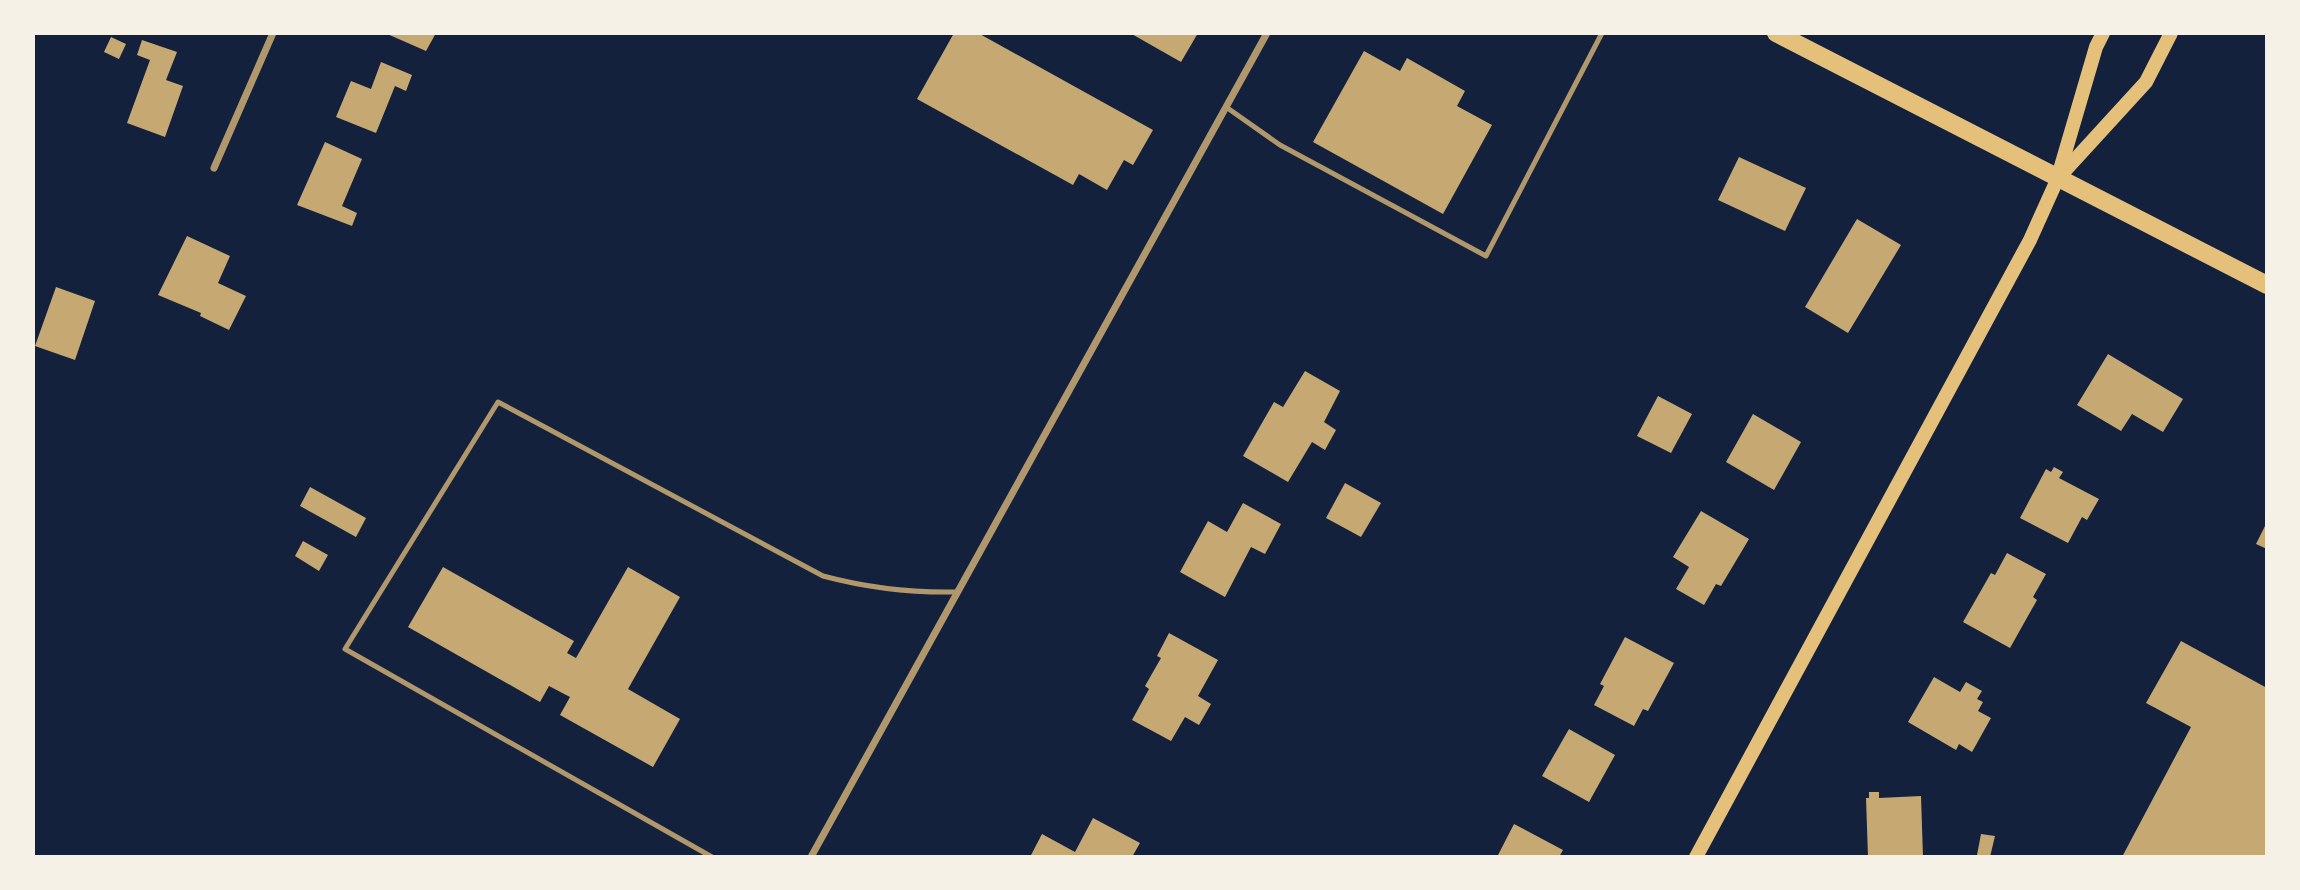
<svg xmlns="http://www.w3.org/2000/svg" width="2300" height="890" font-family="'Varela Round',sans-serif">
	<rect width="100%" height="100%" fill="#14213d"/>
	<g fill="#c6a872">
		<path d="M385 33H436L426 51Z"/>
		<path d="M954 33H978L1153 130 1133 165 1124 160 1107 190 1079 174 1073 185 917 99Z"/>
		<path d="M1130 33H1198L1181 62Z"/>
		<path d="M111 37 126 44 119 59 104 52Z"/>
		<path d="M142 40 177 52 166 80 183 86 165 137 127 123 150 60 137 55Z"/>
		<path d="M1364 51 1400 71 1407 58 1465 91 1457 106 1492 125 1443 214 1313 142Z"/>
		<path d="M381 62 412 75 406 91 395 86 376 133 336 117 351 81 371 89Z"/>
		<path d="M325 142 362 159 342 206 357 213 352 226 297 205Z"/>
		<path d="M1739 157 1806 188 1785 231 1718 200Z"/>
		<path d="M1857 219 1901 245 1848 333 1805 307Z"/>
		<path d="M187 236 230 256 218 283 246 296 229 330 200 316 201 313 158 295Z"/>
		<path d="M56 287 95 301 75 360 35 346Z"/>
		<path d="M2108 354 2183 399 2163 432 2132 414 2121 431 2077 405Z"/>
		<path d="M1305 371 1340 391 1324 422 1336 430 1325 450 1312 442 1288 482 1243 456 1274 402 1283 407Z"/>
		<path d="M1658 396 1692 414 1671 453 1637 436Z"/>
		<path d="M1753 414 1801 442 1774 490 1726 462Z"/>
		<path d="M2054 467 2063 472 2059 478 2099 499 2087 520 2082 517 2068 543 2020 518 2046 469 2051 472Z"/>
		<path d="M1345 483 1381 503 1361 537 1326 518Z"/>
		<path d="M310 487 366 518 356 537 300 506Z"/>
		<path d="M1243 503 1281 524 1265 554 1251 547 1225 597 1180 572 1208 521 1227 532Z"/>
		<path d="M1701 511 1749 539 1721 586 1716 584 1704 605 1676 589 1689 567 1673 557Z"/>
		<path d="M2267 522V549L2256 544Z"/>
		<path d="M303 541 328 555 319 571 295 556Z"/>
		<path d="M2007 553 2046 574 2033 597 2037 600 2010 648 1963 622 1991 573 1995 575Z"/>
		<path d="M443 567 574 641 567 653 576 658 628 567 680 597 628 689 680 719 653 767 560 715 570 697 549 686 540 702 408 627Z"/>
		<path d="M1169 633 1218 660 1198 696 1211 704 1199 725 1185 717 1171 741 1132 720 1149 689 1145 686 1161 658 1157 656Z"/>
		<path d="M1625 637 1674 663 1648 711 1643 709 1634 726 1594 705 1604 686 1600 684Z"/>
		<path d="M2181 641 2267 688V857H2122L2191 727 2146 703Z"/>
		<path d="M1934 677 1960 692 1966 682 1982 691 1977 699 1983 702 1978 711 1991 718 1972 752 1959 744 1956 750 1908 722Z"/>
		<path d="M1569 729 1615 755 1589 802 1542 776Z"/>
		<path d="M1869 792H1879V798L1921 796 1923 857H1868L1866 798H1869Z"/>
		<path d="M1093 818 1140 843 1132 857H1030L1042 834 1075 852Z"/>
		<path d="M1514 824 1563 850 1559 857H1497Z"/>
		<path d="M1981 834 1995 836 1990 857 1977 855Z"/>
	</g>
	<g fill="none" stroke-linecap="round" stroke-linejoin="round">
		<g stroke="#b1986c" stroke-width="5">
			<path d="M1226 107 1280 145 1486 256 1602 33"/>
			<path d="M712 857 345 649 498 402 823 576C868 588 910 593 957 592"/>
		</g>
		<g stroke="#b1986c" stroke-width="7">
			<path d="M214 168 273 33"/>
			<path d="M811 857 1267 33"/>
		</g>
		<g stroke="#e5c07b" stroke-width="14">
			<path d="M2060 176 2146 82 2171 33"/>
			<path d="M1696 857 2030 240 2057 180 2096 47 2103 33"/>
		</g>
		<path stroke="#e5c07b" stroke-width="18" d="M1776 33 2267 285"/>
	</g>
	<rect width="2300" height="890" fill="none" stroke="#f6f1e7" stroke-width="70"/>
</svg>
